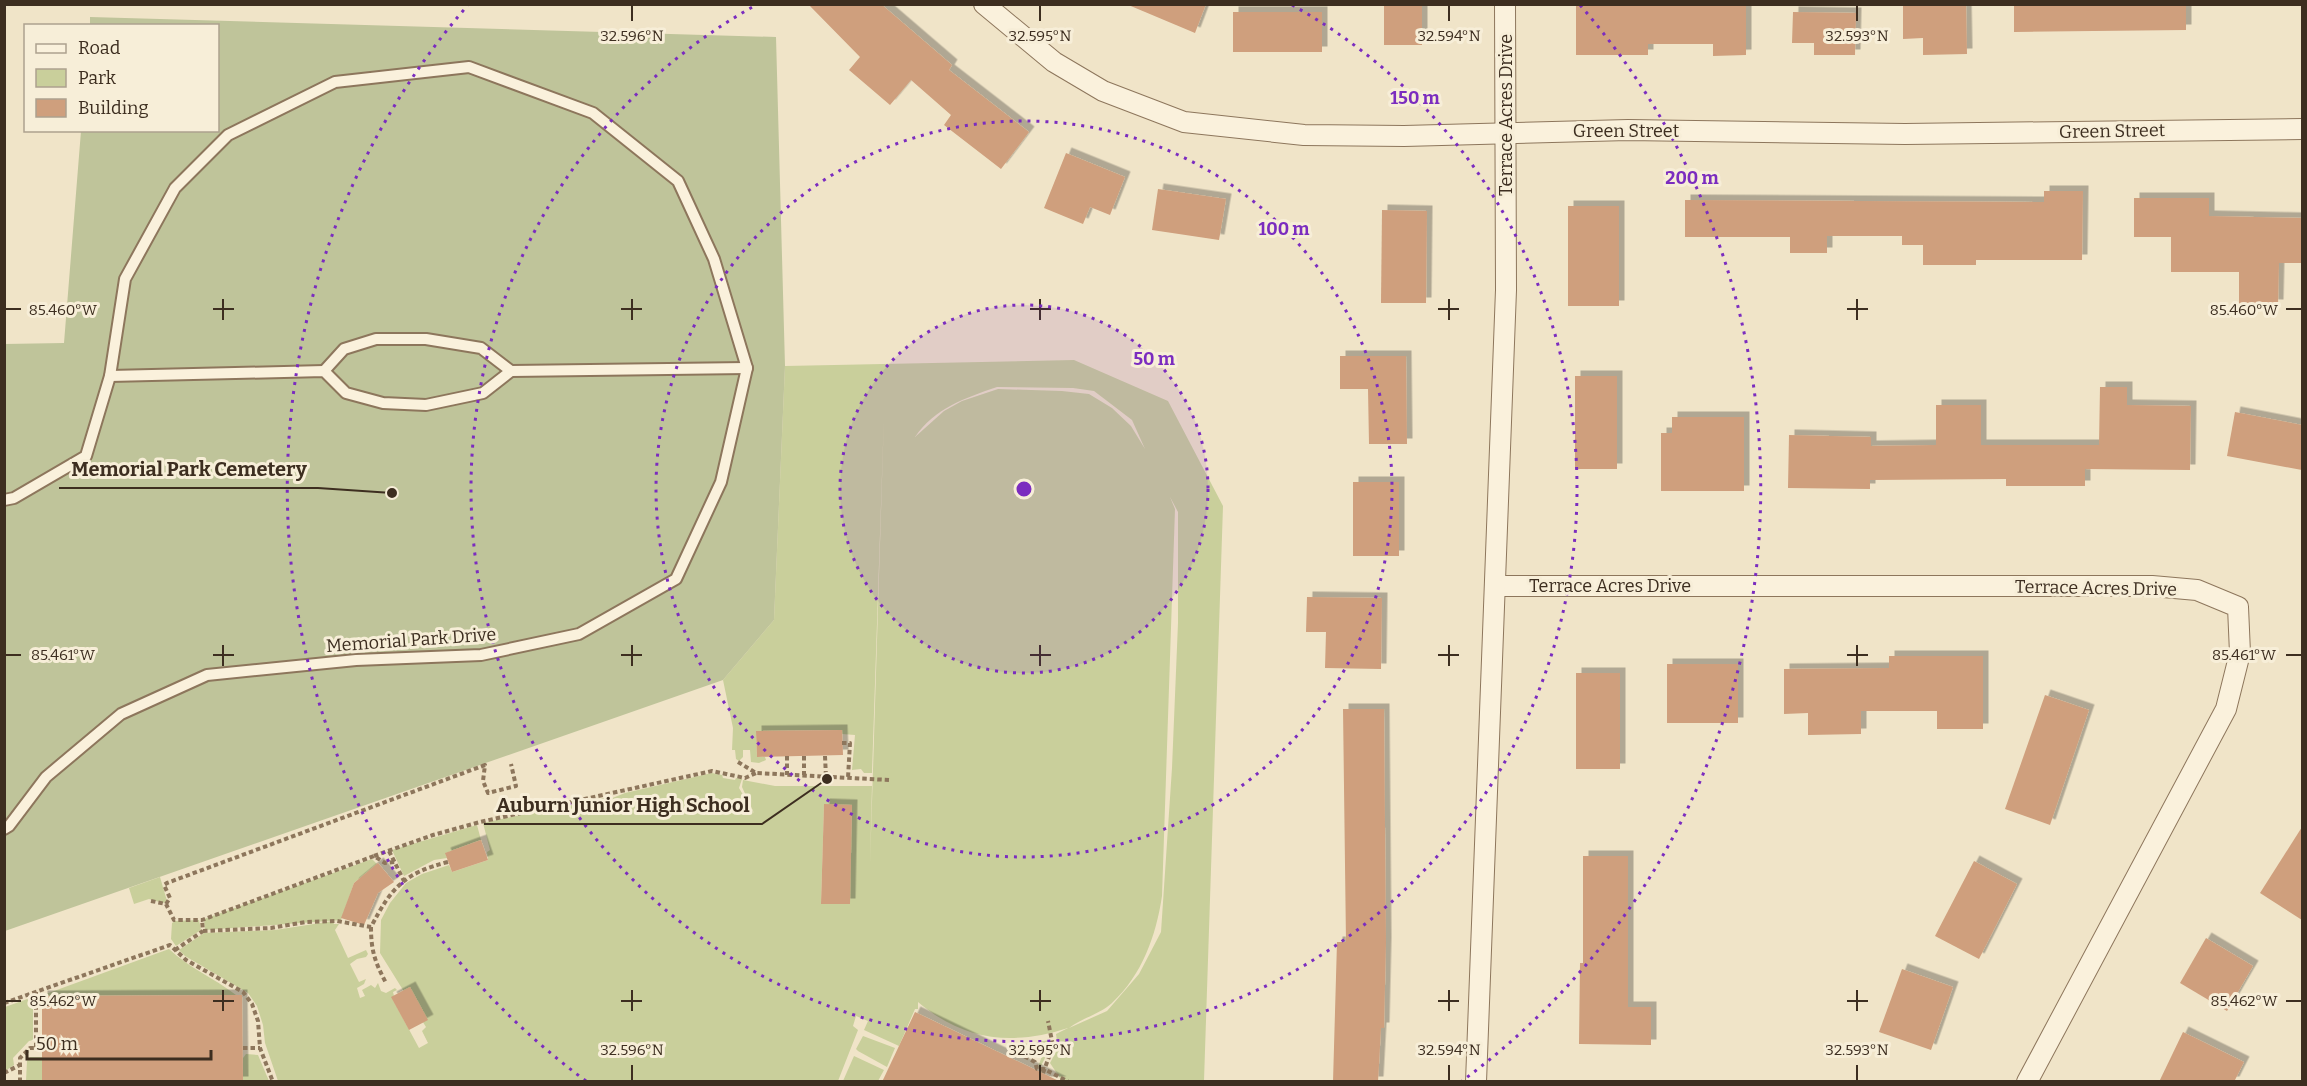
<svg xmlns="http://www.w3.org/2000/svg" width="2307" height="1086" font-family="Bitter,serif">
	<defs>
		<filter id="shadow"><feDropShadow dx="5.5" dy="-5.5" stdDeviation="0" flood-color="#0004"/></filter>
	</defs>
	<rect width="100%" height="100%" fill="#f0e4c8"/>
	<g fill="#c9cf9b" fill-rule="evenodd">
		<path d="M1074 360 1168 401 1223 506 1204 1081H1068L1060 1078 1050 1063 1058 1048 1056 1034 1068 1028C1012 1046 964 1041 918 1002V1009H915L899 1046 864 1030 868 1021 856 1016 853 1026 858 1030 838 1081H278L265 1043 263 1025 257 1006 248 993 185 956 179 950 204 933 275 930 333 921 334 924H339L335 930 348 958 366 950 368 954 366 957 357 959 350 964 359 982 366 979 364 984 357 988 360 998 365 996 362 990 371 985 375 988 378 983 381 991 386 993 395 988 397 990 393 992 394 996 392 998 419 1048 428 1043 422 1031 426 1027 380 953 381 920 390 903 406 883 422 874 449 865 452 872 488 860 487 852 490 850 483 823 549 809 551 812 554 811V809L608 797 610 799 625 793 712 773 722 775 723 778 735 780 736 778 742 779 739 788 754 813 742 787 743 780 775 786H872L870 866 884 415 872 773H864L861 769 852 770 855 735 842 734V730L756 731 757 757H765L766 760 759 763 751 762 750 750H743V757L739 761 736 759 735 750H732L733 728 723 680 774 620 785 366ZM997 387 1073 388 1094 391 1132 420 1145 449 1131 426 1112 408 1089 394 1062 391 998 389 962 401 944 411 915 437C935 408 965 398 997 387ZM1170 497 1178 512V623L1172 768 1161 932 1139 974 1107 1011 1069 1028C1080 1019 1100 1014 1112 1003 1142 975 1156 936 1162 896L1175 509ZM824 805 852 806 849 904 821 903Z"/>
		<path d="M477 825 481 840 446 853 447 858 434 860 404 876 392 850Z"/>
		<path d="M372 859 377 864 354 883 341 920 205 930 204 919Z"/>
		<path d="M160 877 167 901 163 903 149 899 134 904 129 888Z"/>
		<path d="M199 920 201 930 176 946 171 939 172 923 175 921Z"/>
		<path d="M169 949C189 968 214 978 236 995L44 996 43 995Z"/>
		<path d="M33 997V1040L29 1041 13 1058 14 1065 5 1071V1007Z"/>
		<path d="M863 1036 895 1048 887 1067 858 1051 856 1049Z"/>
		<path d="M1050 1040V1048L1040 1068 1038 1067 1042 1056 1018 1045Z"/>
		<path d="M246 1054 258 1055 269 1081H243V1058Z"/>
		<path d="M854 1056 884 1070 878 1081H843Z"/>
		<path d="M30 1057H42V1081H26L27 1061Z"/>
	</g>
	<path fill="#bfc49a" d="M90 17 776 37 785 366 774 620 723 680 5 931 4 344 64 343 81 131 218 130V26L90 25Z"/>
	<g fill="#cf9f7d" filter="url(#shadow)">
		<path d="M808 4H881L952 65 949 70 1029 132 1001 169 944 125 951 115 911 80 890 105 849 70 860 57Z"/>
		<path d="M1126 4H1206L1195 33Z"/>
		<rect x="1384" y="4" width="38" height="41"/>
		<path d="M1576 4H1746V55L1713 56V44H1648V55H1576Z"/>
		<path d="M1903 4H1966L1967 54 1923 55V38L1903 39Z"/>
		<path d="M2014 4H2186V30L2014 32Z"/>
		<rect x="1233" y="12" width="89" height="40"/>
		<path d="M1793 12 1856 13 1855 55H1814V43H1792Z"/>
		<path d="M1066 153 1125 177 1110 215 1090 207 1083 224 1044 208Z"/>
		<path d="M1158 189 1226 199 1219 240 1152 230Z"/>
		<path d="M2044 191H2083L2082 260H1976V265H1923V245H1902V236H1827V253H1790V237H1685V200L2044 202Z"/>
		<path d="M2134 198H2209V216L2302 218V263H2279L2278 305 2239 304V272H2171V237H2134Z"/>
		<rect x="1568" y="206" width="51" height="100"/>
		<path d="M1382 210 1427 211 1426 303H1381Z"/>
		<path d="M1340 356H1406L1407 444H1369L1368 389H1340Z"/>
		<rect x="1575" y="376" width="42" height="93"/>
		<path d="M2100 387H2127V405L2191 406 2190 470 2085 469V486H2006V479L1870 480V489L1788 488 1789 435 1871 437V446L1936 445V405H1981V445H2099Z"/>
		<path d="M2235 412 2302 425V470L2227 456Z"/>
		<path d="M1672 417H1744V491H1661V433H1672Z"/>
		<rect x="1353" y="482" width="46" height="74"/>
		<path d="M1307 597 1382 598 1381 669 1325 668 1326 632H1306Z"/>
		<path d="M1889 656H1983V729H1937V711H1861V734L1808 735V713L1784 714V669L1889 668Z"/>
		<rect x="1667" y="664" width="71" height="59"/>
		<rect x="1576" y="673" width="44" height="96"/>
		<path d="M2045 695 2089 710 2050 825 2005 809Z"/>
		<path d="M1343 709H1384L1386 943 1384 1028H1381L1378 1082H1333L1337 942H1346Z"/>
		<path d="M842 730 843 755 757 757 756 731Z"/>
		<path d="M824 804 852 805 850 904H821Z"/>
		<path d="M2302 827V920L2260 893Z"/>
		<path d="M481 840 488 860 452 872 445 853Z"/>
		<path d="M1583 856H1628V1007H1651V1045L1579 1044 1580 963H1583Z"/>
		<path d="M1974 861 2017 884 1979 959 1935 936Z"/>
		<path d="M378 863 394 882 378 893 364 925 341 918 354 883Z"/>
		<path d="M2206 938 2253 966 2227 1011 2180 983Z"/>
		<path d="M1902 969 1953 987 1931 1050 1879 1032Z"/>
		<path d="M410 987 428 1020 409 1030 391 997Z"/>
		<path d="M242 995 243 1082H42V996Z"/>
		<path d="M915 1012 1061 1082H882Z"/>
		<path d="M2183 1032 2244 1062 2234 1082H2159Z"/>
	</g>
	<g fill="none" stroke-linecap="round" stroke-linejoin="round">
		<g stroke="#8d765c" stroke-width="14">
			<g id="service">
				<path d="M324 371 344 349 376 339H426L481 348 511 371"/>
				<path d="M110 376 324 371 346 393 383 403 426 405 483 393 511 371 747 368"/>
				<path d="M4 500 14 498 86 456 110 376 125 279 175 188 228 135 335 82 469 67 593 113 678 181 714 259 747 368 721 482 676 579 579 634 481 655 356 660 207 675 121 714 46 777 9 826 4 829"/>
			</g>
		</g>
		<g stroke="#8d765c" stroke-width="22">
			<g id="minor">
				<path d="M984 4 1054 62 1103 91 1184 122 1304 135 1404 136 1628 130 1905 134 2302 129"/>
				<path d="M1496 586H2152L2197 590 2238 607 2240 653 2226 709 2027 1082"/>
				<path d="M1476 1082 1506 290 1505 4"/>
			</g>
		</g>
		<g stroke="#8d765c" stroke-width="4" stroke-dasharray="4.5 3" stroke-linecap="butt">
			<path d="M842 743H850L848 778"/>
			<path d="M787 756V775"/>
			<path d="M804 756V775"/>
			<path d="M825 756 826 777"/>
			<path d="M738 762 756 773 889 780"/>
			<path d="M389 851 404 881"/>
			<path d="M374 856 433 835 480 822 712 771 745 778 756 773"/>
			<path d="M151 901 166 904 174 920H202L374 856 385 863 395 862"/>
			<path d="M166 904 170 898 164 885 167 883 485 765 483 781 488 793 516 786 511 764"/>
			<path d="M371 927C371 951 375 962 386 983"/>
			<path d="M203 931 271 928 306 922 337 921 371 927C391 888 404 873 448 862"/>
			<path d="M175 950 203 931 202 920"/>
			<path d="M4 1003 170 945 186 960 243 992 252 1004 258 1021 260 1048 273 1082"/>
			<path d="M243 1048H260"/>
			<path d="M1014 1057 1016 1052 1035 1062 1037 1069H1044L1069 1082"/>
			<path d="M4 1073 20 1065"/>
			<path d="M1043 1073 1053 1046 1048 1021"/>
			<path d="M20 1082V1058L30 1048H36V992"/>
		</g>
		<use href="#service" stroke="#faf1dc" stroke-width="10"/>
		<use href="#minor" stroke="#faf1dc" stroke-width="20"/>
	</g>
	<path fill="none" stroke="#3d2e20" stroke-width="2" d="M632 6V21M1040 6V21M1449 6V21M1857 6V21M223 299V320M632 299V320M1040 299V320M1449 299V320M1857 299V320M6 309H21M213 309H234M621 309H642M1030 309H1051M1438 309H1459M1847 309H1868M2286 309H2301M223 645V666M632 645V666M1040 645V666M1449 645V666M1857 645V666M6 655H21M213 655H234M621 655H642M1030 655H1051M1438 655H1459M1847 655H1868M2286 655H2301M223 990V1011M632 990V1011M1040 990V1011M1449 990V1011M1857 990V1011M6 1001H21M213 1001H234M621 1001H642M1030 1001H1051M1438 1001H1459M1847 1001H1868M2286 1001H2301M632 1065V1080M1040 1065V1080M1449 1065V1080M1857 1065V1080"/>
	<circle cx="1024" cy="489" r="184" fill="#7b2cbf" fill-opacity=".12"/>
	<g fill="none" stroke="#7b2cbf" stroke-width="3" stroke-dasharray="3 6">
		<circle cx="1024" cy="489" r="184"/>
		<circle cx="1024" cy="489" r="368"/>
		<path d="M1292 5A553 553 0 1 1 756 5"/>
		<path d="M586 1081A737 737 0 0 1 468 5M1580 5A737 737 0 0 1 1462 1081"/>
	</g>
	<g text-anchor="middle" dominant-baseline="central" stroke-width="6" stroke-linejoin="round" paint-order="stroke">
		<g font-size="18" fill="#3d2e20" stroke="#f7eed8">
			<text transform="translate(1506 115) rotate(-90)">Terrace Acres Drive</text>
			<text x="1626" y="131">Green Street</text>
			<text transform="translate(2112 131) rotate(-1)">Green Street</text>
			<text x="1610" y="586">Terrace Acres Drive</text>
			<text transform="translate(2096 588) rotate(1)">Terrace Acres Drive</text>
			<text transform="translate(411 640) rotate(-4)">Memorial Park Drive</text>
		</g>
	</g>
	<g font-size="15" text-anchor="middle" fill="#3d2e20" stroke="#f7eed8" stroke-width="6" stroke-linejoin="round" paint-order="stroke">
		<text x="632" y="41">32.596°N</text>
		<text x="1040" y="41">32.595°N</text>
		<text x="1449" y="41">32.594°N</text>
		<text x="1857" y="41">32.593°N</text>
		<text x="2244" y="315">85.460°W</text>
		<text x="63" y="315">85.460°W</text>
		<text x="2244" y="660">85.461°W</text>
		<text x="63" y="660">85.461°W</text>
		<text x="2244" y="1006">85.462°W</text>
		<text x="63" y="1006">85.462°W</text>
		<text x="632" y="1055">32.596°N</text>
		<text x="1040" y="1055">32.595°N</text>
		<text x="1449" y="1055">32.594°N</text>
		<text x="1857" y="1055">32.593°N</text>
	</g>
	<circle cx="1024" cy="489" r="9" fill="#7b2cbf" stroke="#f7eed8" stroke-width="3"/>
	<g font-size="18" text-anchor="middle" font-weight="bold" fill="#7b2cbf" stroke="#f7eed8" stroke-width="6" stroke-linejoin="round" paint-order="stroke">
		<text x="1415" y="104">150 m</text>
		<text x="1692" y="184">200 m</text>
		<text x="1284" y="235">100 m</text>
		<text x="1154" y="365">50 m</text>
	</g>
	<path fill="none" stroke="#3d2e20" stroke-width="2" d="M392 493L318 488H59M827 779L762 824H484"/>
	<g fill="#3d2e20" stroke="#f7eed8" stroke-width="2">
		<circle cx="392" cy="493" r="6"/>
		<circle cx="827" cy="779" r="6"/>
	</g>
	<g font-size="20" text-anchor="middle" font-weight="bold" fill="#3d2e20" stroke="#f7eed8" stroke-width="6" stroke-linejoin="round" paint-order="stroke">
		<text x="189" y="476">Memorial Park Cemetery</text>
		<text x="623" y="812">Auburn Junior High School</text>
	</g>
	<rect width="2307" height="1086" fill="none" stroke="#3d2e20" stroke-width="12"/>
	<rect x="24" y="24" width="195" height="108" fill="#f7eed8" stroke="#ada18e" stroke-width="1.5"/>
	<rect x="36" y="44" width="30" height="9" fill="#faf1dc" stroke="#ada18e" stroke-width="1.5"/>
	<text x="78" y="54" font-size="18" fill="#3d2e20">Road</text>
	<rect x="36" y="69" width="30" height="18" fill="#c9cf9b" stroke="#ada18e" stroke-width="1.5"/>
	<text x="78" y="84" font-size="18" fill="#3d2e20">Park</text>
	<rect x="36" y="99" width="30" height="18" fill="#cf9f7d" stroke="#ada18e" stroke-width="1.5"/>
	<text x="78" y="114" font-size="18" fill="#3d2e20">Building</text>
	<path d="M27 1050v9h184v-9" fill="none" stroke="#3d2e20" stroke-width="3"/>
	<text x="36" y="1050" font-size="18" fill="#3d2e20" stroke="#f7eed8" stroke-width="4.5" paint-order="stroke">50 m</text>
</svg>
